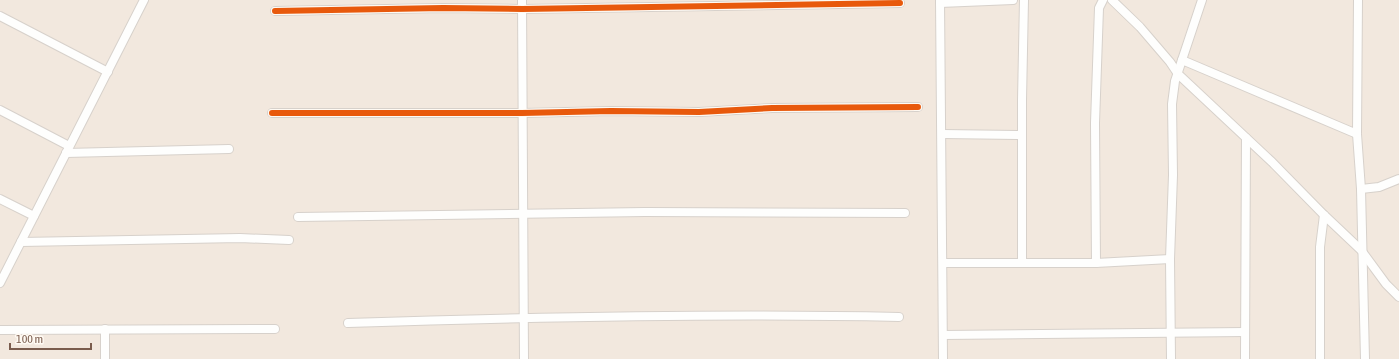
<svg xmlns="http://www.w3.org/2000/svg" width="1399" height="359" font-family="'Asap Condensed',sans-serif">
	<rect width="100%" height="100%" fill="#f9f5f0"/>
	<rect fill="#f2e8de" x="0" y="0" width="1399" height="359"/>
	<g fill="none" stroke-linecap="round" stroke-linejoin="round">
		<g stroke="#d7d1cb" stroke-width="10">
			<g id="minor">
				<path d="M522 0 524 359"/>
				<path d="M940 0 943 359"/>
				<path d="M1112 0 1140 27 1170 62 1178 74 1272 162 1324 215 1361 250 1386 284 1399 297"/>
				<path d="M1358 0 1357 134 1361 189 1365 359"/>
				<path d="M940 3 1013 0"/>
				<path d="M275 11 443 8 522 9 900 3"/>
				<path d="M0 16 108 72"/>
				<path d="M1182 60 1357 134"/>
				<path d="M0 110 69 146"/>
				<path d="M272 113H522L611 111 699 112 772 108 918 107"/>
				<path d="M942 134 1022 135"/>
				<path d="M66 153 229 149"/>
				<path d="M1361 189 1379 187 1399 179"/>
				<path d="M0 199 34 216"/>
				<path d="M298 217 645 212 905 213"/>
				<path d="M21 242 240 238 289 240"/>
				<path d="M943 263H1096L1170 259"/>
				<path d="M1022 263V100L1024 0"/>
				<path d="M1096 263 1095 123 1099 8 1103 0"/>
				<path d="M0 283 144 0"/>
				<path d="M348 323C532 317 715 313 899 317"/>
				<path d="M105 329V359"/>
				<path d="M0 330 275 329"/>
				<path d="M943 335 1245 332"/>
				<path d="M1171 359 1170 259 1173 175 1172 104 1175 81 1202 0"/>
				<path d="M1245 359 1246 138"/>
				<path d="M1320 359V247L1324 215"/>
			</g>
		</g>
		<use href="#minor" stroke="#fefefd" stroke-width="8"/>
		<g stroke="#fffaf3" stroke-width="8">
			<g id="cycleway">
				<path d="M275 11 443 8 522 9 900 3"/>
				<path d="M272 113H522L611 111 699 112 772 108 918 107"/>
			</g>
		</g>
		<use href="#cycleway" stroke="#e8590c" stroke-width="6"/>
	</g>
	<path d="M10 343v6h81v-6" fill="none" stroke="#7a5c4d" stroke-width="2"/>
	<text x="16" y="343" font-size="12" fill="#7a5c4d" stroke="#fffaf3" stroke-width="3" paint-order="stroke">100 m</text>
</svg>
